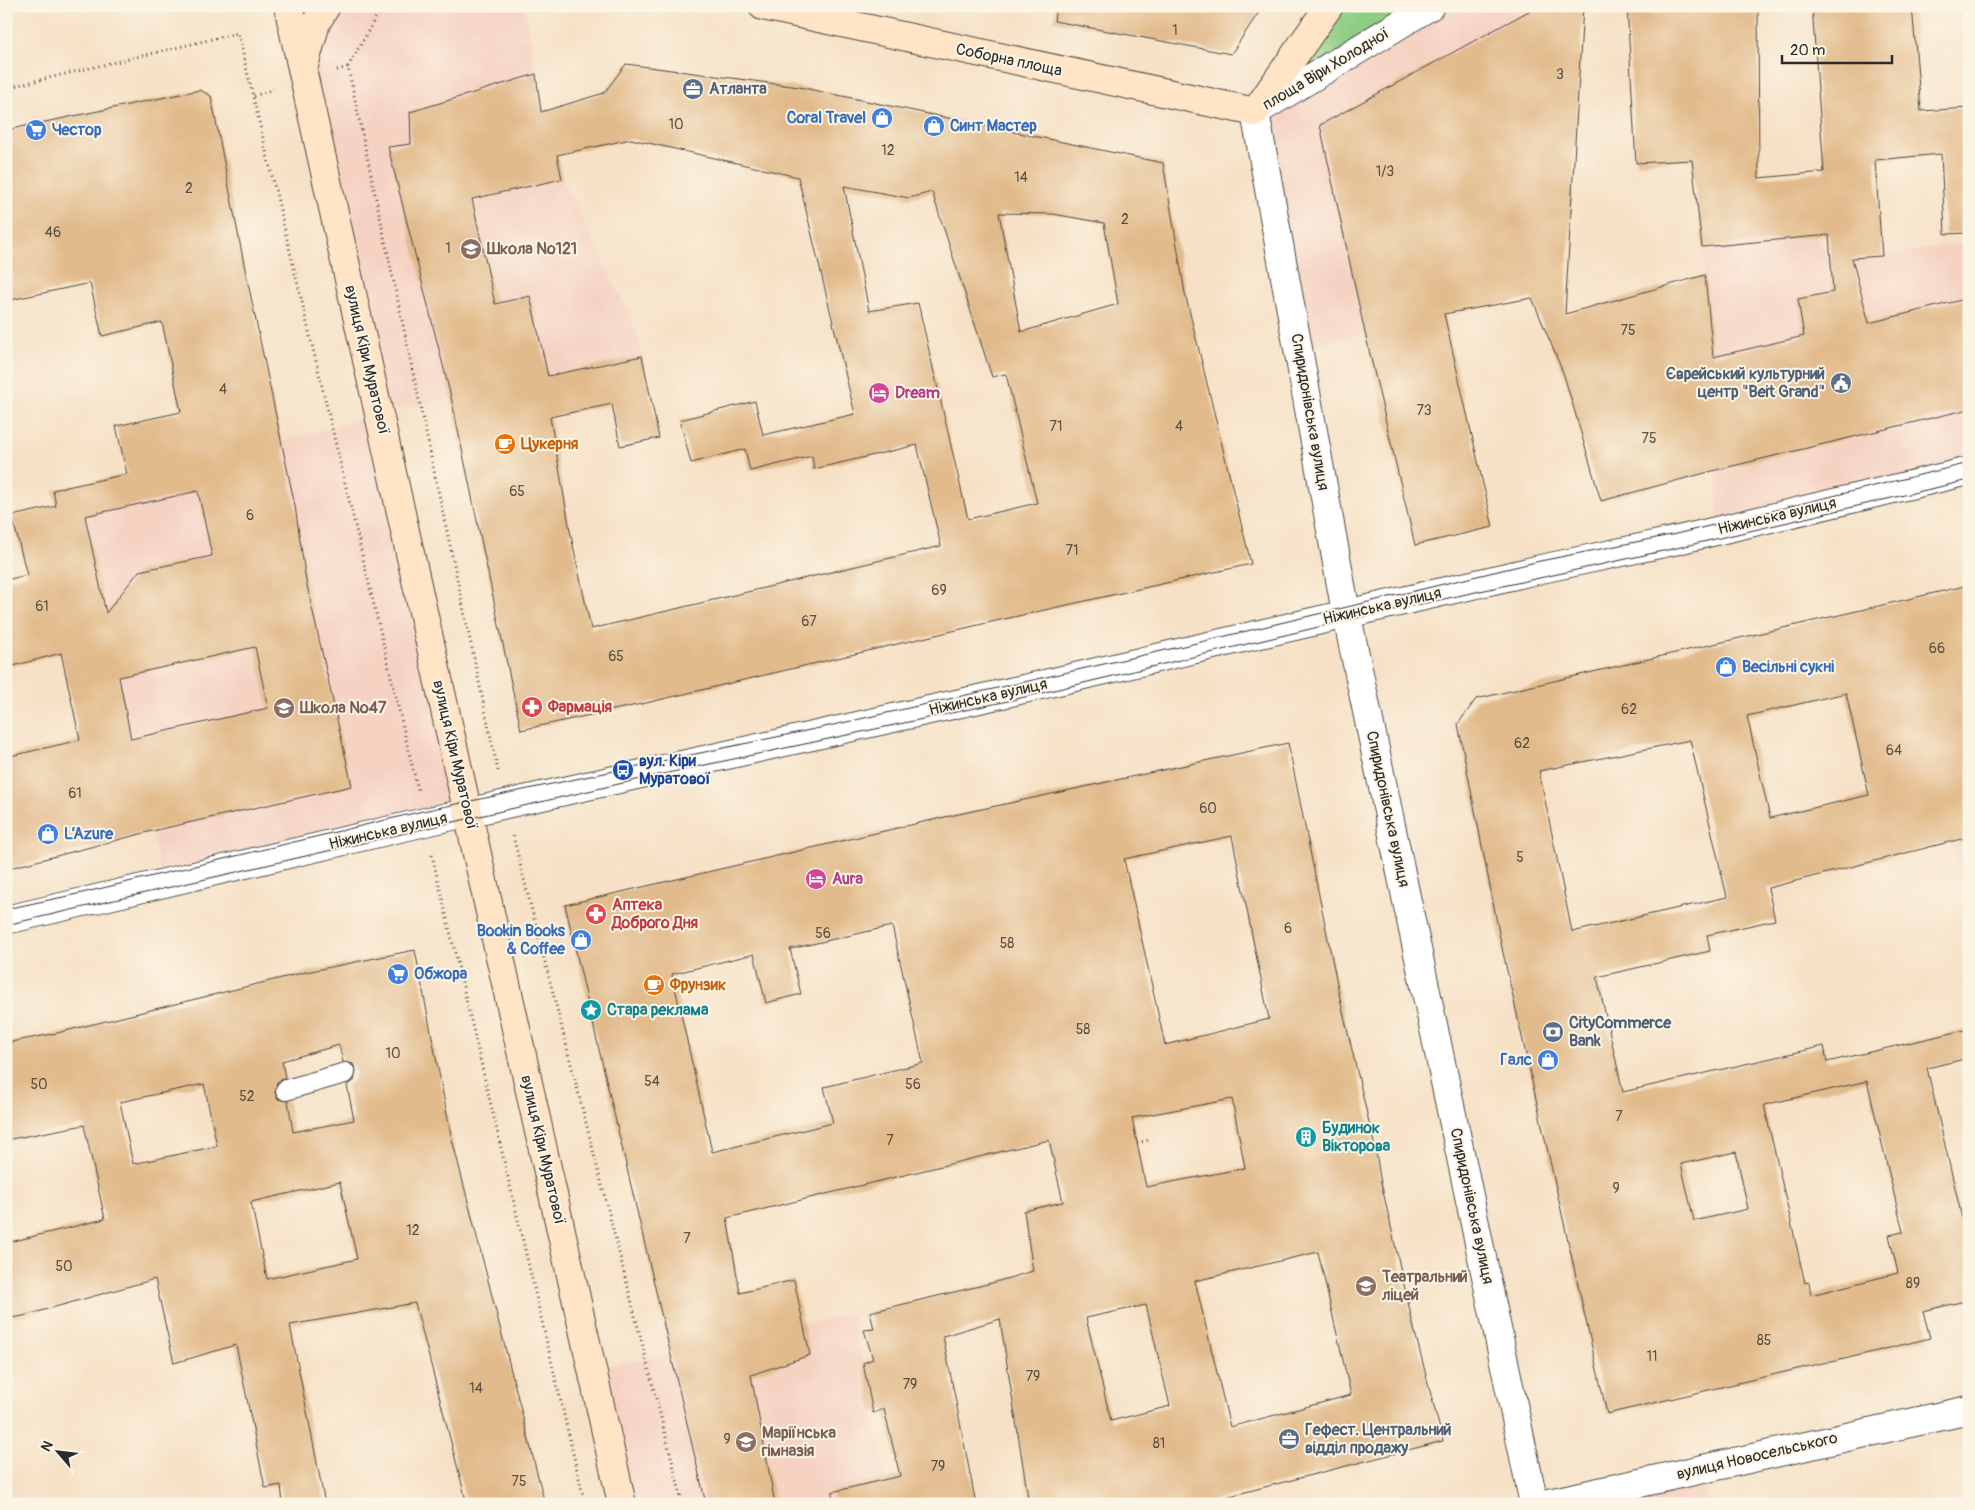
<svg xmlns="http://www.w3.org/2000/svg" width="1975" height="1510" font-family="Pangolin,sans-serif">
	<rect width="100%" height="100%" fill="#fcf5e5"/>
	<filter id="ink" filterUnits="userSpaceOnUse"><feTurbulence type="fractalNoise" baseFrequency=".02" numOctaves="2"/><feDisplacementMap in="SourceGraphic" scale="10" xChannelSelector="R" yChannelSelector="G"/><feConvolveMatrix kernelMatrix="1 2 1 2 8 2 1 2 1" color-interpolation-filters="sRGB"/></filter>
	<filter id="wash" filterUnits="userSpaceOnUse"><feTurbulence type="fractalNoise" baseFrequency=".0096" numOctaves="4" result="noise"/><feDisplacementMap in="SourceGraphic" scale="20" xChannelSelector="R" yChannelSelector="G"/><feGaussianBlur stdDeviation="1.12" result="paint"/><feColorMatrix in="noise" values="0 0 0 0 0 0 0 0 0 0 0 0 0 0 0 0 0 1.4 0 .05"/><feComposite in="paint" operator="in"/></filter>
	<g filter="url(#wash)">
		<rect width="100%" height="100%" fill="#f6e1c6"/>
		<g fill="#f5d2c2">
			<path d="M291 6H525L541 108 552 109 562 179 632 319 642 356 382 413Z"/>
			<path d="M1449 6H1532L1530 123 1444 314 1302 348 1258 113Z"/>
			<path d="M1816 236 1831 260 1882 256 1969 242V470L1718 530 1712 341 1702 247Z"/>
			<path d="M376 415 466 811 162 880 108 626 83 632 53 490 281 441Z"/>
			<path d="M1969 837V905L1951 842Z"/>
			<path d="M852 1314 892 1504H625L595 1368 671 1354Z"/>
			<path d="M1702 1470 1709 1504H1567Z"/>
		</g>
		<path fill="#8dcc82" stroke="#5c7c56" d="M1329 6H1430L1255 112Z"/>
		<g id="blocks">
			<g fill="#e2bb8c" fill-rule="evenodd">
				<path d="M1056 6H1263L1231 54 1054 21Z"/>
				<path d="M1538 6H1583L1565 314 1705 275 1713 357 1804 336 1798 299 1833 292 1829 235 1702 247 1692 160 1636 163 1627 6H1758L1759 178 1824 172 1812 6H1912L1921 111 1969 108V233L1945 234 1941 154 1875 160 1882 256 1852 258 1869 323 1969 298V409L1716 470 1601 501 1564 375 1532 298 1444 314 1493 527 1415 545 1365 333 1320 125Z"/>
				<path d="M626 64 799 87 1163 163 1185 293 1251 564 991 622 646 703 521 730 451 397 388 147 411 144 410 112 536 74 541 112 604 93ZM631 139 798 177 855 414 763 435 755 401 680 420 691 463 745 449 750 471 812 456 814 469 917 445 941 546 591 629 571 536 550 417 612 404 620 446 659 438 642 356 548 376 530 296 495 304 472 199 562 179 557 155ZM844 186 909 198 932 192 992 377 1006 374 1037 503 968 519 918 303 869 311ZM999 213 1053 214 1104 223 1118 304 1021 332Z"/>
				<path d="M200 90 211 96 244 264 295 506 306 581 352 786 152 831 6 869V757L80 740 61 653 6 668V580L27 575 12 516 56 506 53 490 127 474 116 426 181 412 162 322 102 336 90 283 6 301V130ZM198 491 212 556 139 571 106 613 85 516ZM255 647 268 708 131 739 119 677Z"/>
				<path d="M1969 585V837L1768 888 1775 920 1707 935 1710 951 1597 977 1623 1092 1824 1046 1827 1062 1969 1029V1058L1927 1068 1962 1218 1969 1216V1300L1923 1311 1930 1338 1832 1362H1827L1607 1414 1502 948 1458 724 1476 699ZM1846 693 1869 795 1770 818 1747 716ZM1690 740 1727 897 1572 932 1539 771ZM1867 1081 1903 1232 1889 1235 1898 1273 1811 1295 1809 1282 1805 1283 1764 1105ZM1736 1152 1748 1209 1694 1221 1681 1164Z"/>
				<path d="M1288 743 1341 1003 1376 1152 1380 1178 1414 1329 1443 1441 1199 1504H1029L1000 1319 943 1336 976 1504H833L832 1492 900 1476 884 1409 873 1413 863 1363 873 1359 864 1330 874 1329 870 1312 992 1283 1033 1271 1024 1211 1063 1202 1049 1140 727 1218 740 1293 794 1280 810 1355 751 1375 775 1504H706L565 905 945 817ZM1232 836 1269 1019 1165 1045 1124 859ZM892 926 923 1063 824 1087 833 1123 712 1152 672 974 754 954 766 1003 801 994 790 949ZM1232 1099 1245 1168 1146 1187 1132 1118ZM1318 1252 1351 1395 1230 1427 1195 1281ZM1146 1305 1170 1406 1111 1421 1086 1318Z"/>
				<path d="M415 950 451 1135 545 1504H467L415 1303 290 1325 325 1504H283L281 1485 265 1488 236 1345 174 1363 155 1279 23 1316 6 1319V1243L105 1219 84 1125 6 1140V1043L57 1033 306 972ZM339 1045 343 1062 353 1064 356 1070 354 1081 347 1085 354 1120 293 1132 288 1101 278 1099 275 1093 277 1082 285 1078 282 1061ZM204 1084 217 1146 133 1164 120 1102ZM340 1182 357 1259 267 1279 251 1202Z"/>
			</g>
		</g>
	</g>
	<g filter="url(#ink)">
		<use href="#blocks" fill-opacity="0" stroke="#494642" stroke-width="1"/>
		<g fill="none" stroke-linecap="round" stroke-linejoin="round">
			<g stroke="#494642" stroke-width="22">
				<path id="lane" d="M286 1090 345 1073"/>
			</g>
			<g stroke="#494642" stroke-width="30">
				<g id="street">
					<path d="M1430 6 1255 112 1345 607 1534 1504"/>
					<path d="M6 920 425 822 1006 693 1541 569 1678 540 1969 471"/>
					<path d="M1545 1504 1969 1410"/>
				</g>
			</g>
			<g stroke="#494642" stroke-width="30">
				<g id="secondary">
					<path d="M288 6 622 1504"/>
					<path d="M763 6 1255 112 1329 6"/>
					<path d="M304 66 316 23 326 6"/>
				</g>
			</g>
			<g stroke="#494642" stroke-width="3" stroke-dasharray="1 4" stroke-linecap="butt">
				<path d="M337 70 348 67"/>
				<path d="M6 88 238 33 418 790"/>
				<path d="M254 96 273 89"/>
				<path d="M498 771 348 67 381 8H507V6"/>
				<path d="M513 836 683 1504"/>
				<path d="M432 855 585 1504"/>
				<path d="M1137 1143 1149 1140"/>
			</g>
			<use href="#lane" stroke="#fff" stroke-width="20"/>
			<use href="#street" stroke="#fff" stroke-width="28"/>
			<use href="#secondary" stroke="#ffe4c6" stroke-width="28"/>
			<g stroke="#2b2b2b" stroke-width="1">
				<path d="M6 909 82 893 423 811 829 726 1188 645 1540 561 1676 534 1969 463"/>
				<path d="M6 925 658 775 1008 701 1348 620 1681 547 1969 480"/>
			</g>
		</g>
	</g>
	<defs>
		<g id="office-disc" transform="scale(1.125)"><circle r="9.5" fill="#5c6f8a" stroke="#fcf5e5"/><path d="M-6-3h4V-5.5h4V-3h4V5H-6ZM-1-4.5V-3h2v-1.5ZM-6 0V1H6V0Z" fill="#fff"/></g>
		<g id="shop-disc" transform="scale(1.125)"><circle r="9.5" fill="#3f7fe0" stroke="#fcf5e5"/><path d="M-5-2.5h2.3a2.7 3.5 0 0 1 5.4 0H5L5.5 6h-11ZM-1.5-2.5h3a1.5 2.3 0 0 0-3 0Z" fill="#fff"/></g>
		<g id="supermarket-disc" transform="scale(1.125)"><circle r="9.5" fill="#3f7fe0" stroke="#fcf5e5"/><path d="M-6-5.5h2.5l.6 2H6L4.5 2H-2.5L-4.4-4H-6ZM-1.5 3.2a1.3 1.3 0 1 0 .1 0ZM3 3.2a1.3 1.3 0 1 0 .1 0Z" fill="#fff"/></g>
		<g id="school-disc" transform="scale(1.125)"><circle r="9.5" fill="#8d6e63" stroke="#fcf5e5"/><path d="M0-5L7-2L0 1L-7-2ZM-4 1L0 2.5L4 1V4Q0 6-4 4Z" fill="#fff"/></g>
		<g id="civic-disc" transform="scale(1.125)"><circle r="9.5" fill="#5c6f8a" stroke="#fcf5e5"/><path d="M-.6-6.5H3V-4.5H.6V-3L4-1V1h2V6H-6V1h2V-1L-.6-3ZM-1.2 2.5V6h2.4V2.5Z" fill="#fff"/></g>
		<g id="hotel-disc" transform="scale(1.125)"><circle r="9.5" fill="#d1479c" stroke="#fcf5e5"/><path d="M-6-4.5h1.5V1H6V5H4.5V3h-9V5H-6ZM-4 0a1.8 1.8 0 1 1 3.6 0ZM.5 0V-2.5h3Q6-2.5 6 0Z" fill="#fff"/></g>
		<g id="cafe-disc" transform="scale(1.125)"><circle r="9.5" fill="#e8710a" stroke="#fcf5e5"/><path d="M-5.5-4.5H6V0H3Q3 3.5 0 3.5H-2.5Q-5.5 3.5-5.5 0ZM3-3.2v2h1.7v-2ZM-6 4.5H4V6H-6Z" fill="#fff"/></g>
		<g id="pharmacy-disc" transform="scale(1.125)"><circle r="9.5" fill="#e0444e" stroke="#fcf5e5"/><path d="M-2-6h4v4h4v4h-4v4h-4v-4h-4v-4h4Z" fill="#fff"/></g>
		<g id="bus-disc" transform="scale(1.125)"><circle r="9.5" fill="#1a4fb4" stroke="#fcf5e5"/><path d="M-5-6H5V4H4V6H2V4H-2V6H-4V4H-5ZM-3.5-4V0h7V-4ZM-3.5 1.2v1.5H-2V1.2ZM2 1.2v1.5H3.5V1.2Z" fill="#fff"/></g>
		<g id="sight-disc" transform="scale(1.125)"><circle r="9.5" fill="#0f9aa8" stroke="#fcf5e5"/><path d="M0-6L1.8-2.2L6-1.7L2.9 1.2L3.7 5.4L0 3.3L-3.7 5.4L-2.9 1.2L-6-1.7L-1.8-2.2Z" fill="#fff"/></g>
		<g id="bank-disc" transform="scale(1.125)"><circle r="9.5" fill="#5c6f8a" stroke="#fcf5e5"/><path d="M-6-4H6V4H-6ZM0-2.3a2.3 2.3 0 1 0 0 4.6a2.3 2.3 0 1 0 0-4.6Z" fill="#fff"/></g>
		<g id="building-disc" transform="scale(1.125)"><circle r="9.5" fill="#0f9aa8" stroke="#fcf5e5"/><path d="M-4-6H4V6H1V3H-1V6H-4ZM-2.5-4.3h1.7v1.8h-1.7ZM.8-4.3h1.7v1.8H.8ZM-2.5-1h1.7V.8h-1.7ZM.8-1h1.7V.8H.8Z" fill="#fff"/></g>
		<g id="university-disc" transform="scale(1.125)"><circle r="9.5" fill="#8d6e63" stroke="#fcf5e5"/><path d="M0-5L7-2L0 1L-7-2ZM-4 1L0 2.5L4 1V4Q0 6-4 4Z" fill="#fff"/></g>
	</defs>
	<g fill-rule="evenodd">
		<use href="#office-disc" x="693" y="89"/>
		<use href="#shop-disc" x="882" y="118"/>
		<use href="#shop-disc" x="934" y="126"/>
		<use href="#supermarket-disc" x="36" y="130"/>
		<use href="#school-disc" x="471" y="249"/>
		<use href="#civic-disc" x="1841" y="383"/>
		<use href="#hotel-disc" x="879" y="393"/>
		<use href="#cafe-disc" x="505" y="444"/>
		<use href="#shop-disc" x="1726" y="667"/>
		<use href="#pharmacy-disc" x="532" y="707"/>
		<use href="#school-disc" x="284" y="708"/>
		<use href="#bus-disc" x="623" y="770"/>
		<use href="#shop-disc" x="48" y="834"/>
		<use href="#hotel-disc" x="816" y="879"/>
		<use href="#pharmacy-disc" x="596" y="914"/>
		<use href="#shop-disc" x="581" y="940"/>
		<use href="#supermarket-disc" x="398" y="974"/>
		<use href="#cafe-disc" x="654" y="985"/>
		<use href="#sight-disc" x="591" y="1010"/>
		<use href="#bank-disc" x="1553" y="1032"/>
		<use href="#shop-disc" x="1548" y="1060"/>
		<use href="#building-disc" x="1306" y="1137"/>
		<use href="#university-disc" x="1366" y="1286"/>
		<use href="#office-disc" x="1289" y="1439"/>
		<use href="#school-disc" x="746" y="1442"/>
	</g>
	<g text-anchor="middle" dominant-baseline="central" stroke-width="4" stroke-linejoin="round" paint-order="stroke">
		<g font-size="14" fill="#594f43">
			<text x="1175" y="30">1</text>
			<text x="1560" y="74">3</text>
			<text x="676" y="124">10</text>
			<text x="888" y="150">12</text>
			<text x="1385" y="171">1/3</text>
			<text x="1021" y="177">14</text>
			<text x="189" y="188">2</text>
			<text x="1125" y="219">2</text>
			<text x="53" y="232">46</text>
			<text x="448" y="248">1</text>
			<text x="1628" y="330">75</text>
			<text x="223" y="389">4</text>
			<text x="1424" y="410">73</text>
			<text x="1056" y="426">71</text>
			<text x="1179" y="426">4</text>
			<text x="1649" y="438">75</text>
			<text x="517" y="491">65</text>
			<text x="250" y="515">6</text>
			<text x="1072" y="550">71</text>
			<text x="939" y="590">69</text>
			<text x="42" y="606">61</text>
			<text x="809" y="621">67</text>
			<text x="1937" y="648">66</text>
			<text x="616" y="656">65</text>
			<text x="1629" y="709">62</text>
			<text x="1522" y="743">62</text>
			<text x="1894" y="750">64</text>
			<text x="75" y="793">61</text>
			<text x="1208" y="808">60</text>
			<text x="1520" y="857">5</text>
			<text x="1288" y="928">6</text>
			<text x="823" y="933">56</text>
			<text x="1007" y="943">58</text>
			<text x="1083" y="1029">58</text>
			<text x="393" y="1053">10</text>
			<text x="652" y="1081">54</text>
			<text x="39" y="1084">50</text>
			<text x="913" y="1084">56</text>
			<text x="247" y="1096">52</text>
			<text x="1619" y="1116">7</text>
			<text x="890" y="1140">7</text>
			<text x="1616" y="1188">9</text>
			<text x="413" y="1230">12</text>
			<text x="687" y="1238">7</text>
			<text x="64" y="1266">50</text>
			<text x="1913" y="1283">89</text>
			<text x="1764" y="1340">85</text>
			<text x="1652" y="1356">11</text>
			<text x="1033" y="1376">79</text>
			<text x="910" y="1384">79</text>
			<text x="476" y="1388">14</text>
			<text x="727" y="1439">9</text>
			<text x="1159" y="1443">81</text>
			<text x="938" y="1466">79</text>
			<text x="519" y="1481">75</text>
		</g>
		<g font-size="16" fill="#2b2b2b" stroke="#fcf5e5">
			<text transform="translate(1009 60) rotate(12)">Соборна площа</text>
			<text transform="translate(1326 69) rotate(-31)">площа Віри Холодної</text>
			<text transform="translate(367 360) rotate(77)">вулиця Кіри Муратової</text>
			<text transform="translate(1310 412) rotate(80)">Спиридонівська вулиця</text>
			<text transform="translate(1777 516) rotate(-13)">Ніжинська вулиця</text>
			<text transform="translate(1382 606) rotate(-13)">Ніжинська вулиця</text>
			<text transform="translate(988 697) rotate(-13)">Ніжинська вулиця</text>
			<text transform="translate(455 755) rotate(77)">вулиця Кіри Муратової</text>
			<text transform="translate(1388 809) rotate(78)">Спиридонівська вулиця</text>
			<text transform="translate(388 831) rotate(-13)">Ніжинська вулиця</text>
			<text transform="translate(543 1150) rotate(77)">вулиця Кіри Муратової</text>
			<text transform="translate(1472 1206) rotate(78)">Спиридонівська вулиця</text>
			<text transform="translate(1757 1456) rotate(-13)">вулиця Новосельського</text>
		</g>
		<g font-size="16" font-weight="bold" fill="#4e5e75" stroke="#fcf5e5" text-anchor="start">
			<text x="709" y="89">Атланта</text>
			<text x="1825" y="374" text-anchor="end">Єврейський культурний<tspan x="1825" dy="18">центр "Beit Grand"</tspan></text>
			<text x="1569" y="1023">CityCommerce<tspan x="1569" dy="18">Bank</tspan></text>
			<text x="1305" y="1430">Гефест. Центральний<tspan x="1305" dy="18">відділ продажу</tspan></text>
		</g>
		<g font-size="16" font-weight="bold" fill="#366cbe" stroke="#fcf5e5" text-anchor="start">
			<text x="866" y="118" text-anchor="end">Coral Travel</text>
			<text x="950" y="126">Синт Мастер</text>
			<text x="52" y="130">Честор</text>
			<text x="1742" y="667">Весільні сукні</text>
			<text x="64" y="834">L’Azure</text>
			<text x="565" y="931" text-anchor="end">Bookin Books<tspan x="565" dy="18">&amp; Coffee</tspan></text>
			<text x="414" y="974">Обжора</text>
			<text x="1532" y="1060" text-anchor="end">Галс</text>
		</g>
		<g font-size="16" font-weight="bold" fill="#785e54" stroke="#fcf5e5" text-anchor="start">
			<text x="487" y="249">Школа №121</text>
			<text x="300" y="708">Школа №47</text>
			<text x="1382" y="1277">Театральний<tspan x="1382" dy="18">ліцей</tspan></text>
			<text x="762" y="1433">Маріїнська<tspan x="762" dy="18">гімназія</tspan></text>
		</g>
		<g font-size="16" font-weight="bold" fill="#b23c85" stroke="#fcf5e5" text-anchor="start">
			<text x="895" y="393">Dream</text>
			<text x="832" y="879">Aura</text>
		</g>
		<g font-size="16" font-weight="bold" fill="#c56008" stroke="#fcf5e5" text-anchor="start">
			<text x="521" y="444">Цукерня</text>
			<text x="670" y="985">Фрунзик</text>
		</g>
		<g font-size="16" font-weight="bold" fill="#be3a42" stroke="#fcf5e5" text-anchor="start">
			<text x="548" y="707">Фармація</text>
			<text x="612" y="905">Аптека<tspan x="612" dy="18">Доброго Дня</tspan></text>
		</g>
		<g font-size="16" font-weight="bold" fill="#164399" stroke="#fcf5e5" text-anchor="start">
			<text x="639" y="761">вул. Кіри<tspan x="639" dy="18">Муратової</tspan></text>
		</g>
		<g font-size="16" font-weight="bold" fill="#0d838f" stroke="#fcf5e5" text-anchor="start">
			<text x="607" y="1010">Стара реклама</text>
			<text x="1322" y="1128">Будинок<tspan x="1322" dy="18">Вікторова</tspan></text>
		</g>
	</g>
	<rect width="1975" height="1510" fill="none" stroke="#fcf5e5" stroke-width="25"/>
	<g transform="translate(58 1452) rotate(298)" stroke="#fcf5e5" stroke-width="4" paint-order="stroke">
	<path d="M0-4L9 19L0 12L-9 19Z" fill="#2b2b2b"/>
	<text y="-8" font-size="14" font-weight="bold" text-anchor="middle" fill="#2b2b2b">N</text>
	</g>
	<path d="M1782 55v8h110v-8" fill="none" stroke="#2b2b2b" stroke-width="2.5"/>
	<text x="1790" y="55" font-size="15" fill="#2b2b2b" stroke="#fcf5e5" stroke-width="4" paint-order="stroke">20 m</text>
</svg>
